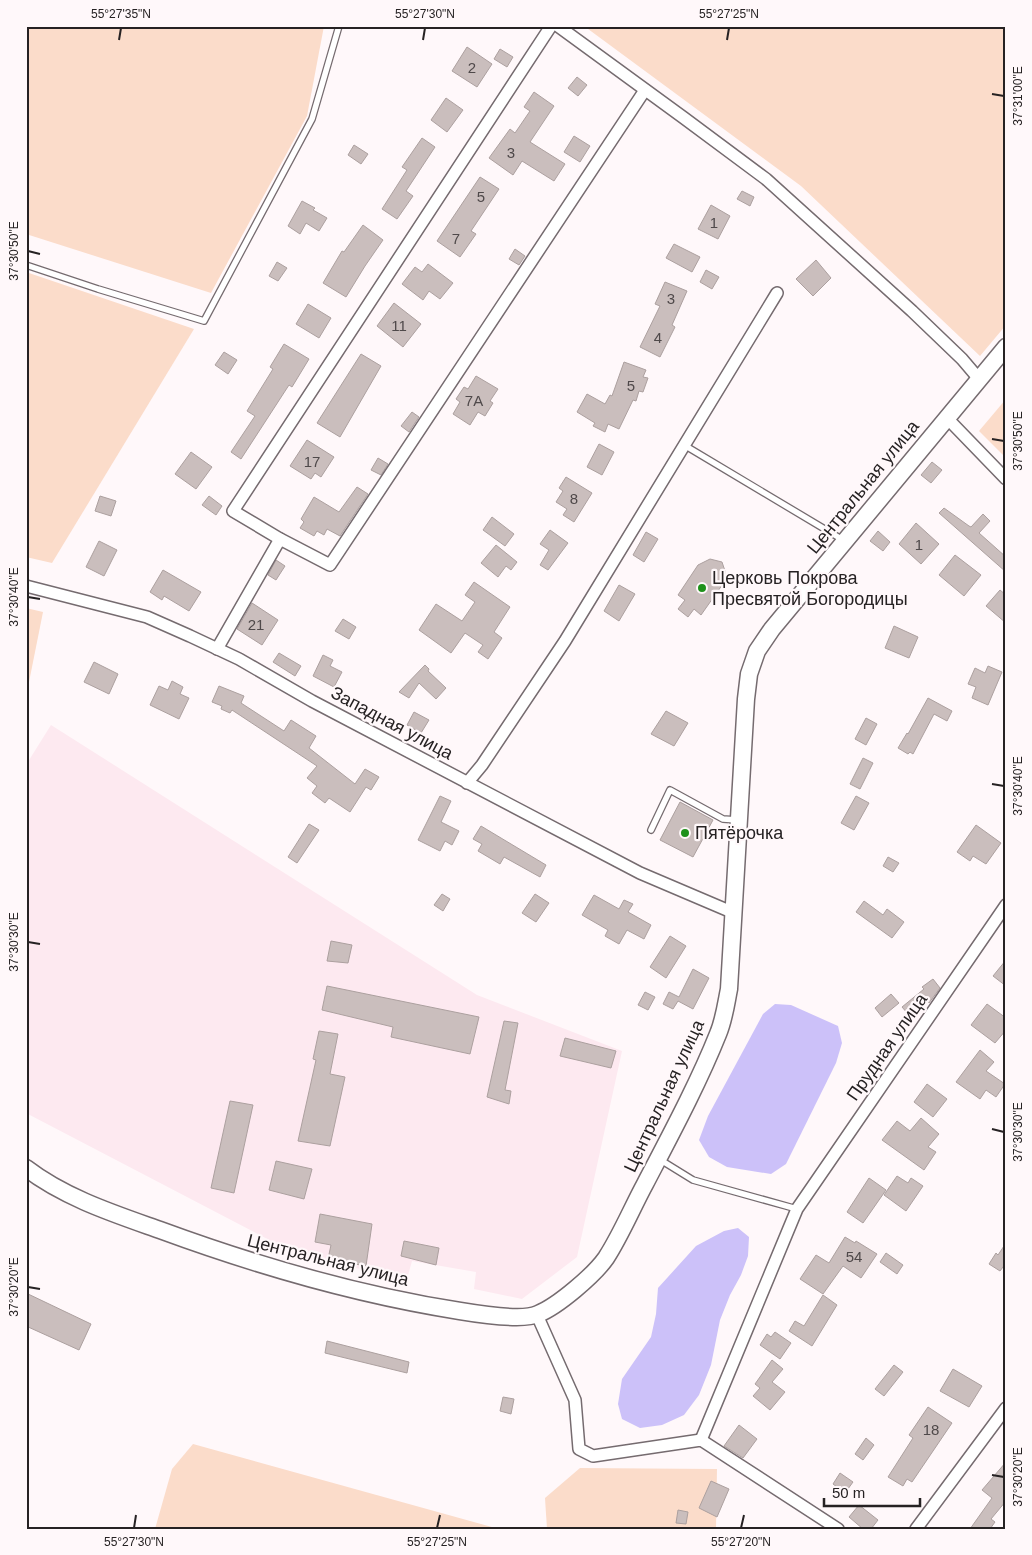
<svg xmlns="http://www.w3.org/2000/svg" width="1032" height="1555" font-family="Helvetica,sans-serif">
	<rect width="100%" height="100%" fill="#fff8fa"/>
	<path fill="#fde9f0" d="M51 725 477 995 622 1051 577 1257 522 1299 474 1289 476 1272 412 1261 407 1279 300 1256 26 1113V765Z"/>
	<g fill="#fbdcca">
		<path d="M26 26H324L307 116 211 293 26 234Z"/>
		<path d="M584 26H1006V325L980 356 801 186Z"/>
		<path d="M26 272 194 329 52 563 26 557Z"/>
		<path d="M1006 399V458L979 431Z"/>
		<path d="M26 608 43 612 26 697Z"/>
		<path d="M193 1444 499 1529H155L172 1469Z"/>
		<path d="M580 1468 717 1469 716 1529H547L545 1498Z"/>
	</g>
	<g fill="#ccc1f9">
		<path d="M775 1004 791 1005 838 1026 842 1043 836 1063 786 1164 771 1174 727 1167 709 1157 699 1140 708 1116 763 1014Z"/>
		<path d="M738 1228 749 1237 748 1256 741 1275 730 1295 720 1320 711 1365 699 1395 684 1415 662 1425 640 1428 622 1419 618 1404 622 1379 651 1337 656 1314 658 1288 696 1246 724 1231Z"/>
	</g>
	<g fill="#cabebd" stroke="#aca09f">
		<path d="M467 47 492 64 477 87 452 71Z"/>
		<path d="M500 49 513 57 507 67 494 59Z"/>
		<path d="M577 77 587 85 578 96 568 88Z"/>
		<path d="M534 92 554 106 530 142 565 164 554 181 522 161 513 175 489 158 510 129 515 133 530 111 524 107Z"/>
		<path d="M446 98 463 110 447 132 431 120Z"/>
		<path d="M574 136 590 146 580 162 564 152Z"/>
		<path d="M422 138 435 147 406 191 413 196 397 219 382 209 407 170 402 167Z"/>
		<path d="M354 145 368 154 361 164 348 155Z"/>
		<path d="M480 177 499 189 471 231 476 234 460 257 437 241Z"/>
		<path d="M742 191 754 197 750 206 737 199Z"/>
		<path d="M302 201 315 208 313 210 327 218 319 231 306 223 300 234 288 226Z"/>
		<path d="M711 205 730 216 718 239 698 229Z"/>
		<path d="M363 225 383 240 365 266 346 297 323 283 342 251 344 252Z"/>
		<path d="M674 244 700 257 692 272 666 258Z"/>
		<path d="M515 249 525 256 519 265 509 259Z"/>
		<path d="M816 260 831 278 813 296 796 279Z"/>
		<path d="M277 262 287 268 278 281 269 276Z"/>
		<path d="M428 264 453 283 440 299 429 291 423 300 402 284 415 267 422 272Z"/>
		<path d="M706 270 719 277 712 289 700 282Z"/>
		<path d="M665 282 687 291 672 325 675 327 660 357 640 347 660 306 655 304Z"/>
		<path d="M394 303 421 324 403 347 377 326Z"/>
		<path d="M308 304 331 318 319 338 296 324Z"/>
		<path d="M284 344 309 359 292 387 289 385 241 459 231 452 255 416 247 411 273 369 270 367Z"/>
		<path d="M224 352 237 360 228 374 215 365Z"/>
		<path d="M361 354 381 366 340 437 317 423Z"/>
		<path d="M624 362 646 370 643 377 648 378 643 392 639 391 636 401 633 400 619 429 608 424 605 432 593 426 595 423 577 412 587 394 605 404 610 395 612 396Z"/>
		<path d="M476 376 498 389 490 401 493 403 485 416 478 412 470 425 453 414 460 402 456 399 464 387 468 389Z"/>
		<path d="M412 412 419 417 409 432 401 426Z"/>
		<path d="M307 440 334 457 321 477 315 473 311 479 290 466Z"/>
		<path d="M599 444 614 452 602 475 587 467Z"/>
		<path d="M191 452 212 467 196 489 175 474Z"/>
		<path d="M378 458 388 464 381 475 371 470Z"/>
		<path d="M932 462 942 470 931 483 921 475Z"/>
		<path d="M566 477 592 493 574 522 563 515 567 509 556 502 563 491 559 488Z"/>
		<path d="M357 487 368 494 340 536 327 529 324 535 317 531 314 536 300 528 304 522 301 519 314 497 339 512Z"/>
		<path d="M100 496 116 501 111 516 95 511Z"/>
		<path d="M209 496 222 506 216 515 202 505Z"/>
		<path d="M944 508 969 526 971 527 983 514 990 521 979 533 1006 557V572L939 513Z"/>
		<path d="M492 517 514 534 505 546 483 530Z"/>
		<path d="M916 523 939 544 921 564 899 544Z"/>
		<path d="M550 530 568 543 548 570 540 565 549 550 540 544Z"/>
		<path d="M878 531 890 542 883 551 870 541Z"/>
		<path d="M646 532 658 539 644 562 633 555Z"/>
		<path d="M99 541 117 550 104 576 86 567Z"/>
		<path d="M496 545 517 562 511 570 506 566 498 577 481 563Z"/>
		<path d="M955 555 981 575 964 596 939 575Z"/>
		<path d="M710 559 722 562 725 571V581L701 615 694 609 688 617 678 609 685 600 678 595 698 565Z"/>
		<path d="M276 560 285 566 276 580 268 575Z"/>
		<path d="M163 570 201 592 189 611 164 596 162 600 150 592Z"/>
		<path d="M474 582 510 607 494 632 502 638 488 659 478 652 483 645 465 633 451 653 419 630 436 604 462 621 475 602 465 595Z"/>
		<path d="M619 585 635 594 619 621 604 611Z"/>
		<path d="M1000 590 1006 595V623L986 606Z"/>
		<path d="M252 603 278 620 262 645 237 629Z"/>
		<path d="M343 619 356 627 349 639 335 631Z"/>
		<path d="M894 626 918 637 909 658 885 648Z"/>
		<path d="M279 653 301 666 295 676 273 662Z"/>
		<path d="M323 655 333 660 330 666 342 672 334 687 313 676Z"/>
		<path d="M94 662 118 674 109 694 84 682Z"/>
		<path d="M425 665 429 669 428 671 446 688 436 699 419 683 409 698 399 692Z"/>
		<path d="M988 666 1002 672 988 705 972 698 976 687 968 684 975 668 985 673Z"/>
		<path d="M172 681 183 687 180 694 189 698 179 719 150 705 159 686 168 690Z"/>
		<path d="M219 686 244 696 241 703 284 731 291 720 316 736 309 748 355 784 365 769 379 777 371 790 366 787 350 812 329 798 325 803 312 793 317 786 307 778 317 766 232 710 230 713 221 709 222 706 212 702Z"/>
		<path d="M928 698 952 711 947 721 934 714 913 754 910 752 908 754 898 748 907 733 908 734Z"/>
		<path d="M666 711 688 723 674 746 651 734Z"/>
		<path d="M414 712 429 720 421 733 407 725Z"/>
		<path d="M866 718 877 724 866 745 855 739Z"/>
		<path d="M863 758 873 763 860 789 850 784Z"/>
		<path d="M440 796 451 801 441 822 459 831 452 845 445 841 440 851 418 840Z"/>
		<path d="M856 796 869 803 854 830 841 823Z"/>
		<path d="M680 802 713 820 693 857 660 840Z"/>
		<path d="M309 824 319 830 297 863 288 857Z"/>
		<path d="M976 825 1001 843 986 864 973 856 970 861 957 852Z"/>
		<path d="M481 826 546 865 540 877 504 857 500 864 478 851 482 844 473 839Z"/>
		<path d="M888 857 899 863 893 872 883 866Z"/>
		<path d="M442 894 450 899 443 911 434 905Z"/>
		<path d="M535 894 549 903 536 922 522 913Z"/>
		<path d="M594 895 619 909 624 900 633 904 628 912 651 925 644 939 627 930 619 944 605 936 608 930 582 915Z"/>
		<path d="M864 901 883 915 887 909 904 922 892 938 856 912Z"/>
		<path d="M670 936 686 946 666 978 650 967Z"/>
		<path d="M331 941 352 945 348 963 327 961Z"/>
		<path d="M1006 960V986L993 976Z"/>
		<path d="M693 969 709 978 693 1009 678 1001 673 1009 663 1004 669 992 679 997Z"/>
		<path d="M933 979 940 988 929 1003 927 999 908 1014 902 1007 924 989 922 987Z"/>
		<path d="M327 986 479 1017 470 1054 391 1037 393 1027 322 1010Z"/>
		<path d="M645 992 655 997 648 1010 638 1005Z"/>
		<path d="M891 994 899 1003 882 1017 875 1008Z"/>
		<path d="M987 1004 1006 1018V1030L995 1043 971 1025Z"/>
		<path d="M504 1021 518 1023 505 1090 511 1091 509 1104 487 1097Z"/>
		<path d="M319 1031 338 1034 330 1074 345 1077 330 1146 298 1141 316 1060 313 1059Z"/>
		<path d="M565 1038 616 1051 611 1068 560 1056Z"/>
		<path d="M980 1050 994 1062 986 1071 1005 1084 996 1097 986 1090 980 1099 956 1082Z"/>
		<path d="M927 1084 947 1099 933 1117 914 1102Z"/>
		<path d="M230 1101 253 1105 234 1193 211 1188Z"/>
		<path d="M921 1118 939 1134 928 1147 936 1152 924 1170 882 1140 897 1121 910 1131Z"/>
		<path d="M276 1161 312 1169 304 1199 269 1190Z"/>
		<path d="M897 1176 908 1183 911 1178 923 1186 906 1211 884 1195Z"/>
		<path d="M869 1178 886 1190 863 1223 847 1212Z"/>
		<path d="M320 1214 372 1224 366 1266 328 1259 331 1245 315 1242Z"/>
		<path d="M845 1237 855 1243 856 1241 877 1254 861 1278 843 1266 823 1294 800 1279 816 1255 829 1263Z"/>
		<path d="M404 1241 439 1248 436 1265 401 1256Z"/>
		<path d="M1006 1243V1263L1000 1271 989 1264 996 1253 998 1255Z"/>
		<path d="M886 1253 903 1265 897 1274 880 1262Z"/>
		<path d="M26 1293 91 1324 79 1350 26 1326Z"/>
		<path d="M823 1295 837 1305 812 1346 789 1331 795 1321 804 1326Z"/>
		<path d="M775 1332 791 1343 780 1359 760 1345 767 1334 771 1337Z"/>
		<path d="M327 1341 409 1362 407 1373 325 1353Z"/>
		<path d="M772 1360 783 1369 772 1382 785 1392 770 1410 753 1396 760 1388 755 1384Z"/>
		<path d="M894 1365 903 1372 884 1396 875 1389Z"/>
		<path d="M953 1369 982 1386 969 1407 940 1391Z"/>
		<path d="M503 1397 514 1399 511 1414 500 1411Z"/>
		<path d="M928 1407 952 1423 912 1482 907 1479 903 1486 888 1477 913 1438 909 1435Z"/>
		<path d="M739 1425 757 1439 743 1458 724 1446Z"/>
		<path d="M866 1438 874 1445 863 1460 855 1454Z"/>
		<path d="M1006 1462V1501L991 1519 995 1522 990 1529H970L992 1498 982 1490Z"/>
		<path d="M840 1473 853 1482 845 1493 833 1484Z"/>
		<path d="M711 1481 729 1489 717 1517 699 1508Z"/>
		<path d="M859 1505 878 1520 871 1529H863L849 1517Z"/>
		<path d="M678 1510 688 1512 686 1524 676 1523Z"/>
	</g>
	<g fill="none" stroke-linecap="round" stroke-linejoin="round">
		<g stroke="#756b6f" stroke-width="8">
			<g id="lane">
				<path d="M26 265 98 289 204 321 312 119 339 26"/>
				<path d="M684 445 843 540"/>
				<path d="M651 830 670 790 723 819 737 820"/>
				<path d="M659 1159 693 1180 797 1209"/>
			</g>
		</g>
		<g stroke="#756b6f" stroke-width="14">
			<g id="street">
				<path d="M551 26 233 511 280 539 330 565 645 90"/>
				<path d="M558 26 684 118 766 179 912 311 962 359 979 379"/>
				<path d="M946 417 1006 479"/>
				<path d="M26 586 147 617 190 636 239 659 312 701 640 873 734 913"/>
				<path d="M217 649 280 539"/>
				<path d="M467 783 482 765 565 641 777 293"/>
				<path d="M537 1315 575 1400 579 1449 593 1456 701 1440 838 1529"/>
				<path d="M701 1440 797 1209 1006 905"/>
				<path d="M916 1529 1006 1408"/>
			</g>
		</g>
		<g stroke="#756b6f" stroke-width="19">
			<path id="secondary" d="M26 1168C65 1198 115 1214 160 1230 258 1266 358 1295 460 1311 478 1314 523 1321 538 1314 558 1306 594 1275 606 1258 621 1235 632 1208 645 1184 670 1136 698 1084 718 1034 724 1020 726 1004 729 989L746 699 749 674 757 651 772 629 1006 347"/>
		</g>
		<use href="#lane" stroke="#fff" stroke-width="5.5"/>
		<use href="#street" stroke="#fff" stroke-width="11"/>
		<use href="#secondary" stroke="#fff" stroke-width="16"/>
	</g>
	<path fill="none" stroke="#262223" stroke-width="2" d="M119 40 121 28M423 40 425 28M727 40 729 28M992 94 1004 96M28 251 40 254M992 439 1004 441M28 597 40 599M992 784 1004 786M28 942 40 944M992 1129 1004 1132M28 1287 40 1289M992 1475 1004 1477M134 1528 136 1515M437 1528 440 1515M741 1528 744 1515"/>
	<g fill="#1e911b" stroke="#fff8fa" stroke-width="2">
		<circle cx="702" cy="588" r="5"/>
		<circle cx="685" cy="833" r="5"/>
	</g>
	<g text-anchor="middle" dominant-baseline="central" stroke-width="4.5" stroke-linejoin="round" paint-order="stroke">
		<g font-size="15" fill="#4f494a">
			<text x="472" y="67">2</text>
			<text x="511" y="152">3</text>
			<text x="481" y="196">5</text>
			<text x="714" y="222">1</text>
			<text x="456" y="238">7</text>
			<text x="671" y="298">3</text>
			<text x="399" y="325">11</text>
			<text x="658" y="337">4</text>
			<text x="631" y="385">5</text>
			<text x="474" y="400">7А</text>
			<text x="312" y="461">17</text>
			<text x="574" y="498">8</text>
			<text x="919" y="544">1</text>
			<text x="256" y="624">21</text>
			<text x="854" y="1256">54</text>
			<text x="931" y="1429">18</text>
		</g>
		<g font-size="18" fill="#262223" stroke="#fff8fa">
			<text transform="translate(863 487) rotate(-51)">Центральная улица</text>
			<text transform="translate(392 723) rotate(28)">Западная улица</text>
			<text transform="translate(887 1047) rotate(-55)">Прудная улица</text>
			<text transform="translate(664 1096) rotate(-65)">Центральная улица</text>
			<text transform="translate(328 1260) rotate(14)">Центральная улица</text>
		</g>
		<g font-size="18" fill="#262223" stroke="#fff8fa" text-anchor="start">
			<text x="712" y="578">Церковь Покрова<tspan x="712" dy="21">Пресвятой Богородицы</tspan></text>
			<text x="695" y="833">Пятёрочка</text>
		</g>
	</g>
	<rect width="1032" height="1555" fill="none" stroke="#fff8fa" stroke-width="55"/>
	<path d="M824 1498v8h96v-8" fill="none" stroke="#262223" stroke-width="2.5"/>
	<text x="832" y="1498" font-size="15" fill="#262223" stroke="#fff8fa" stroke-width="4" paint-order="stroke">50 m</text>
	<rect x="28" y="28" width="976" height="1500" fill="none" stroke="#262223" stroke-width="2"/>
	<g font-size="12" text-anchor="middle" fill="#262223">
		<text x="121" y="18">55°27'35"N</text>
		<text x="425" y="18">55°27'30"N</text>
		<text x="729" y="18">55°27'25"N</text>
		<text transform="translate(1018 96) rotate(-90)" y="4">37°31'00"E</text>
		<text transform="translate(14 251) rotate(-90)" y="4">37°30'50"E</text>
		<text transform="translate(1018 441) rotate(-90)" y="4">37°30'50"E</text>
		<text transform="translate(14 597) rotate(-90)" y="4">37°30'40"E</text>
		<text transform="translate(1018 786) rotate(-90)" y="4">37°30'40"E</text>
		<text transform="translate(14 942) rotate(-90)" y="4">37°30'30"E</text>
		<text transform="translate(1018 1132) rotate(-90)" y="4">37°30'30"E</text>
		<text transform="translate(14 1287) rotate(-90)" y="4">37°30'20"E</text>
		<text transform="translate(1018 1477) rotate(-90)" y="4">37°30'20"E</text>
		<text x="134" y="1546">55°27'30"N</text>
		<text x="437" y="1546">55°27'25"N</text>
		<text x="741" y="1546">55°27'20"N</text>
	</g>
</svg>
